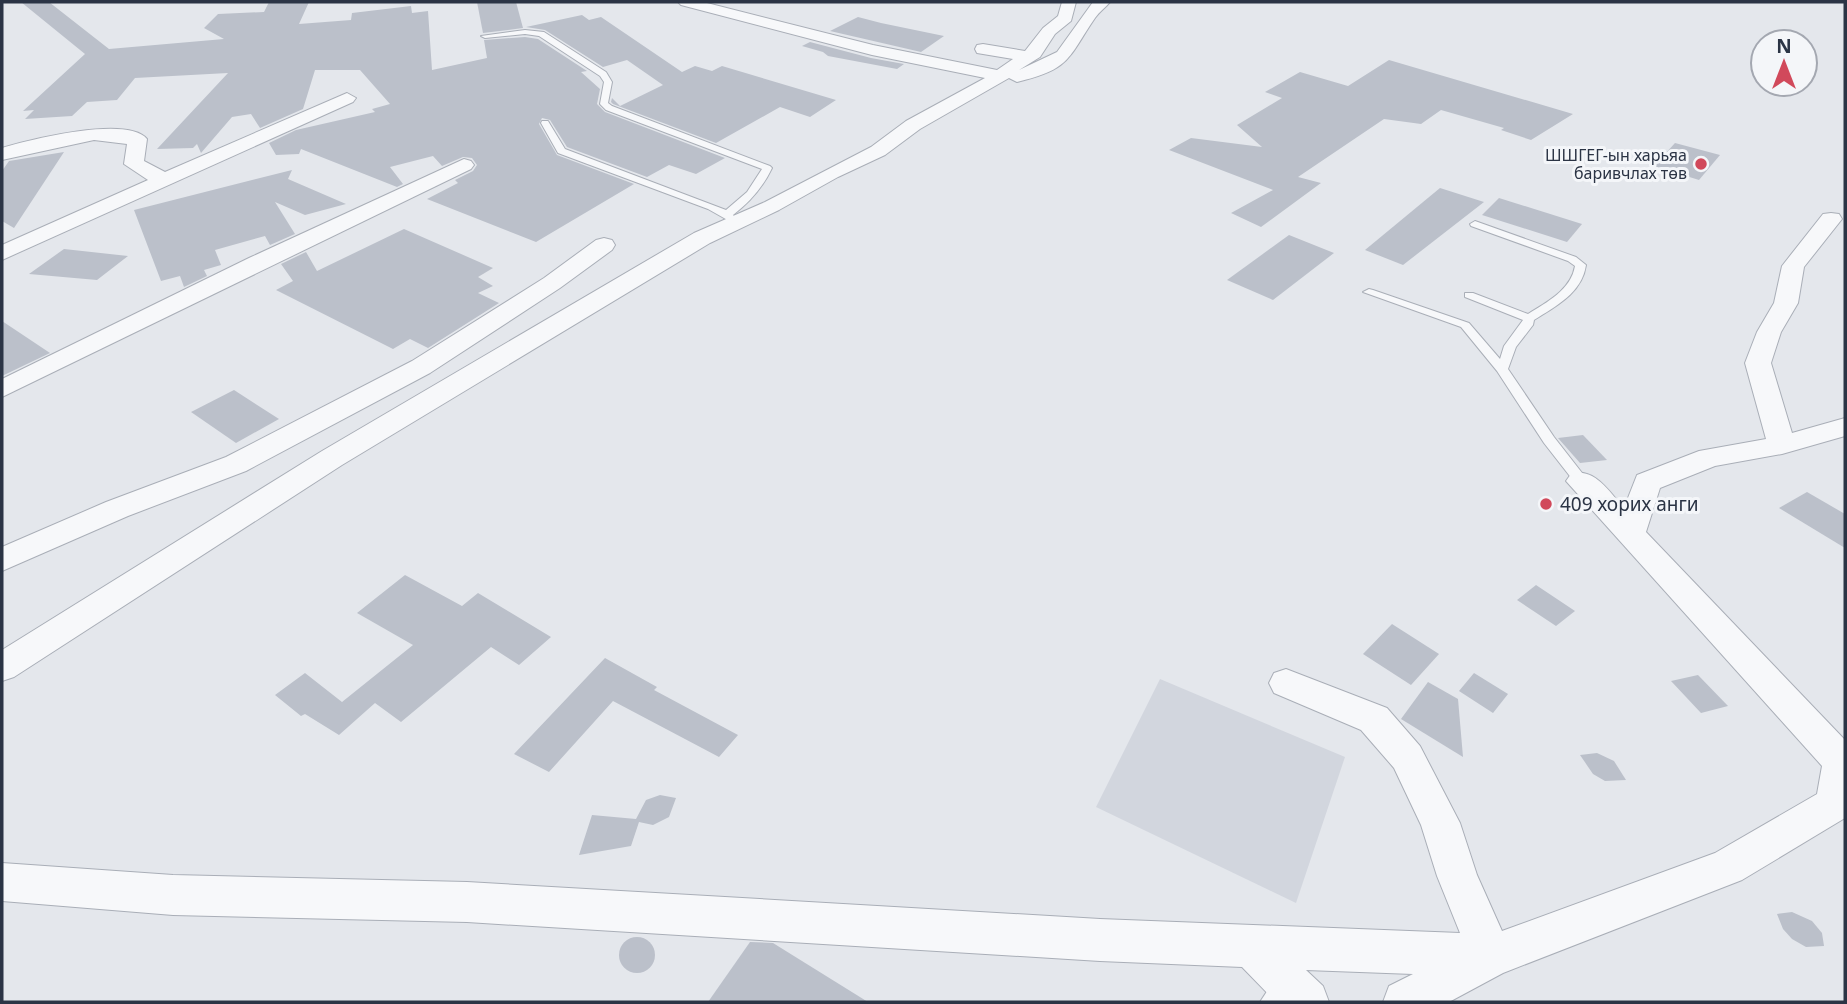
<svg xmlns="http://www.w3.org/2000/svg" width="1847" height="1004" font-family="'Noto Sans',sans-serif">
	<rect width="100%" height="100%" fill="#e4e7ec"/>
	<path fill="#d2d6de" d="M1160 679 1345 757 1296 903 1096 807Z"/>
	<g fill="#bbc0ca">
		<path d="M21 2H49L109 49 224 39 204 28 218 14 264 12 269 2H309L299 24 351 20 352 13 411 6 412 13 428 11 432 70 487 58 484 40 525 37 538 39 587 71 581 72 600 89 597 104 605 112 725 158 696 174 669 165 647 177 567 147 550 120 542 118 539 124 557 155 634 184 536 242 427 199 458 183 455 180 473 171 477 165 472 158 463 157 442 166 433 156 390 167 403 184 397 187 301 149 299 154 276 155 269 143 296 130 375 112 372 109 390 104 360 70H315L303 109 260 128 251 114 232 117 201 153 197 144 193 148 157 149 228 73 135 78 117 100 87 102 72 116 25 119 34 110 23 111 85 54Z"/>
		<path d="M477 2H516L523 28 483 33Z"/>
		<path d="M582 15 589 20 601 17 682 72 695 66 712 71 722 66 836 100 810 117 780 107 716 143 613 104 611 102 612 98 620 106 663 85 627 60 603 67 545 30 526 27Z"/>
		<path d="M858 17 881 23 944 36 921 52 830 31Z"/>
		<path d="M810 42 871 58 904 64 897 69 828 56 823 52 802 46Z"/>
		<path d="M1389 60 1573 114 1531 140 1501 130 1504 128 1441 110 1421 124 1384 119 1298 177 1321 183 1261 227 1231 213 1273 190 1169 150 1191 138 1262 147 1237 125 1282 98 1265 92 1300 72 1348 86Z"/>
		<path d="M1675 143 1720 155 1699 180 1654 166Z"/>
		<path d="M64 152 14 228 2 221V171L9 161Z"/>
		<path d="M292 170 288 179 346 204 305 215 275 202 295 234 270 245 265 236 215 250 221 265 204 270 207 276 184 287 180 276 161 281 134 210Z"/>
		<path d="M1440 188 1484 202 1403 265 1365 250Z"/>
		<path d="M1499 198 1582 224 1567 242 1482 215Z"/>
		<path d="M404 229 493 268 478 277 493 286 478 293 499 303 428 348 410 339 393 349 276 290 293 281 281 264 306 252 317 271Z"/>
		<path d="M1289 235 1334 253 1273 300 1227 280Z"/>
		<path d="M64 249 128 256 97 280 29 274Z"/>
		<path d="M2 321 50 353 2 376Z"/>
		<path d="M234 390 279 419 236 443 191 412Z"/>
		<path d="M1583 435 1607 460 1580 463 1558 438Z"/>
		<path d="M1807 492 1845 514V548L1779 508Z"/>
		<path d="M405 575 462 606 478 593 551 637 519 665 491 647 401 722 375 703 339 735 305 714 301 716 275 695 305 673 342 702 413 645 357 613Z"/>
		<path d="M1536 585 1575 611 1556 626 1517 600Z"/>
		<path d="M1392 624 1439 654 1411 685 1363 654Z"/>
		<path d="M605 658 657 687 654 690 738 735 719 757 613 701 549 772 514 754Z"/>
		<path d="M1474 673 1508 694 1493 713 1459 691Z"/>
		<path d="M1698 675 1728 706 1701 713 1671 681Z"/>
		<path d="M1428 682 1458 699 1463 757 1401 719Z"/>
		<path d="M1597 753 1614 761 1626 780 1605 781 1593 774 1580 755Z"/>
		<path d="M660 795 676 798 669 817 653 825 639 822 631 846 579 855 592 815 636 819 646 800Z"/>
		<path d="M1792 912 1812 921 1822 933 1824 946 1806 947 1792 939 1783 929 1777 914Z"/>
		<circle cx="637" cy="955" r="18"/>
		<path d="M750 942 773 943 868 1002H708Z"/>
	</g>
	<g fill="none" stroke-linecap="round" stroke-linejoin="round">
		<g stroke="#a9aeb7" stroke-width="2">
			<g id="lane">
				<path d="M525 30 544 32 606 72 612 82 608 103 612 106 770 166 772 168C763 187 750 202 733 215L736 219 731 222 708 209 558 153 541 123 542 121H548L565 149 726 210 747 192 762 169 606 110 600 104 604 82 600 76 539 36 525 34 485 38 481 36Z"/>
				<path d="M1475 221 1576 257 1586 265C1582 293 1556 306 1534 320L1533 325 1516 347 1508 369 1554 437 1586 478 1588 481 1586 484H1576L1544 443 1497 371 1461 327 1363 292 1369 289 1373 290 1469 323 1500 359 1504 346 1523 320 1465 297V293H1473L1528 314C1547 302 1571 290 1575 266L1568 261 1471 226 1470 224Z"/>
				<path d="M1284 973 1291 976 1294 983 1283 1002H1260L1277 976Z"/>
			</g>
		</g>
		<g stroke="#a9aeb7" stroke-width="2">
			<g id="street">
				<path d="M678 2H703L873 45 997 70 1013 59 977 53 975 49 977 45 983 44 1025 51 1043 28 1058 16 1062 2H1076L1071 21 1055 34 1040 57 1019 70 1057 52 1093 2H1110C1105 8 1099 12 1095 18 1067 59 1071 69 1017 82L1009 78 920 129 885 155 838 177 779 210 710 243 342 465 14 677 2 681V650L322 451 694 233 765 202 871 147 906 121 985 78 872 55 681 5Z"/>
				<path d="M347 93 356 98 353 102 2 260V245L148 180 124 164 127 144 94 140 2 160V148C29 140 127 115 147 139L144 161 165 172Z"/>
				<path d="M464 159 471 161 474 165 471 169 2 397V379L249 258Z"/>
				<path d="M1831 213 1839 214 1842 219 1804 267 1798 303 1781 332 1771 363 1792 433 1845 418V436L1782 454 1715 466 1660 488 1646 532 1845 740V818L1742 880 1503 973 1449 1002H1383L1389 986 1413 974 1306 970 1323 986 1329 1002H1276L1242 967 1100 961 467 922 173 915 2 901V863L173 875 467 882 1100 919 1460 933 1437 876 1421 825 1394 768 1361 730 1274 693 1269 683 1274 673 1286 669 1387 708 1420 746 1460 823 1477 875 1502 931 1715 853 1817 794 1822 766 1566 481 1571 474C1595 467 1609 492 1624 508L1637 475 1699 451 1766 439 1745 363 1757 332 1774 303 1782 266 1823 214Z"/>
				<path d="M604 238 612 240 615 245 612 250 560 288 430 373 246 471 128 516 2 571V547L106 502 226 457 412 361 544 278 596 240Z"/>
			</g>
		</g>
		<use href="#lane" fill="#f7f8fa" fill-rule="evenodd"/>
		<use href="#street" fill="#f7f8fa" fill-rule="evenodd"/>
	</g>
	<g fill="#d1495b" stroke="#f4f6f9" stroke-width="2.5">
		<circle cx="1701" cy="164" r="7"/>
		<circle cx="1546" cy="504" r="7"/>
	</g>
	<g text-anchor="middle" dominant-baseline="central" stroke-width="6" stroke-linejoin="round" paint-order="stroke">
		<g font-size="16" fill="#2b3445" stroke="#f4f6f9" text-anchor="end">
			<text x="1687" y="155">ШШГЕГ-ын харьяа<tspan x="1687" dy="18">баривчлах төв</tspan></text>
		</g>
		<g font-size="19" fill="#2b3445" stroke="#f4f6f9" text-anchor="start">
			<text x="1560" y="504">409 хорих анги</text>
		</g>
	</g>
	<rect width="1847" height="1004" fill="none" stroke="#2b3445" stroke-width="7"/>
	<g transform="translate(1784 63)"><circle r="33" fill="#f4f6f9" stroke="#a4a8b1" stroke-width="2"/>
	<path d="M0-5L12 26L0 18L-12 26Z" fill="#d1495b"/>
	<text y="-10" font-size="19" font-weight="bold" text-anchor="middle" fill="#2b3445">N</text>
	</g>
</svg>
